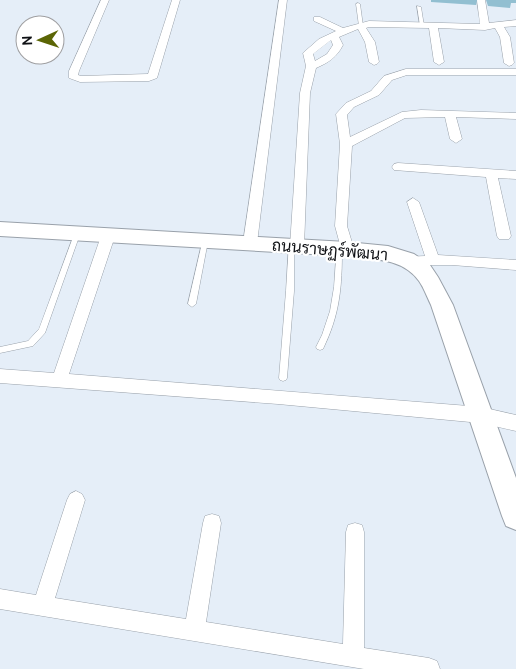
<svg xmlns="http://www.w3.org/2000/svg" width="516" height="669" font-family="Cabin,Sarabun,sans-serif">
	<rect width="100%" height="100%" fill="#e5eef8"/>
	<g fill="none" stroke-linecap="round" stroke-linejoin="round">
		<g stroke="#99a1aa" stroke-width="1">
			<g id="lane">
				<path d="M358 3 360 4 363 26 361 27 359 26 356 4Z"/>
				<path d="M417 6 421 7 424 26 420 25Z"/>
				<path d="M75 232H79L80 234 45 333 33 346 0 353V347L28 341 39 329Z"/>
				<path d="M203 239H207L208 241 196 304 192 307 188 304Z"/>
				<path d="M289 243H291L294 245V291L287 378 286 380 283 381 280 380 279 378 286 291Z"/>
				<path d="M337 246H341L342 248C342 287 340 314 323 349L320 350 317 349 316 347 322 335 330 311 334 287Z"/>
			</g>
		</g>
		<g stroke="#99a1aa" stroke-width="1">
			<g id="street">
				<path d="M101 0H109L79 71 78 75 81 76 148 74 172 0H180L157 78 149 81 80 82 69 78V71Z"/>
				<path d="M279 0H287L257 243 255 246H245L243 243Z"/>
				<path d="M477 0H485L489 23 516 20V26L504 27 510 37 514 63 512 65 509 66 504 63 500 37 495 28 485 30 438 28 444 62 439 65 434 62 429 28 369 27 366 28 375 42 379 62 377 64 374 65 369 62 365 42 358 29 339 37 343 45C337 57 328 63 316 68L310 93 304 246 302 249H292L290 246 300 93 306 66 303 53 319 39 336 31 314 21V17H320L343 28 369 21 480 24ZM331 40 333 45 327 54 315 61 313 54Z"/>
				<path d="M406 69H516V75H407L392 80 379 95 354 107 347 115 350 137 402 112 421 110 516 113V119L456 117 462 139 456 143 450 139 445 117 405 118 352 146 347 226 354 249 352 252H342L335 226 340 144 336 114 346 103 371 91 384 76Z"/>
				<path d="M398 163 516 171V179L498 178 511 236 509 239H499L497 236 486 177 394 170 392 167 394 164Z"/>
				<path d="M413 198 419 202 438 255 516 260V270L452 265H405L403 261 405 257 425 256 407 202Z"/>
				<path d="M108 231 113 233 115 236 69 374 481 407 516 415V431L481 423 278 404 0 383V369L54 373 101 236 103 233Z"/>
				<path d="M76 491 82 494 85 500 55 598 186 619 203 523 205 516 212 514 219 516 221 523 206 622 343 644 346 532 348 525 355 523 362 525 364 532V648L429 658 437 661 440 669H364L0 609V589L36 595 67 500 70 494Z"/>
			</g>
		</g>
		<g stroke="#99a1aa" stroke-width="2">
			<path id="secondary" d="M0 222 347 242 388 246 414 254 430 265 438 277 453 305 516 478V530L506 526 502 516 431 305C427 297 424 288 419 281 403 258 372 259 347 256L0 236Z"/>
		</g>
		<use href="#lane" fill="#fff" fill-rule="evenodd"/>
		<use href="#street" fill="#fff" fill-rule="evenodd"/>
		<use href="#secondary" fill="#fff" fill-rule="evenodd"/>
	</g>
	<g fill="#92bfd1">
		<path d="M431 0H477L476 5 431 2Z"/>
		<path d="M486 0H516V3H511L510 8 488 6Z"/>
	</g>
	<g text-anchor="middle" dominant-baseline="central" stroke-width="4.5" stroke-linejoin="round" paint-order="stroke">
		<g font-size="16" fill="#0e1014" stroke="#fff">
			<text transform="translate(330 250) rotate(5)">ถนนราษฏร์พัฒนา</text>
		</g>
	</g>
	<g transform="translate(40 40) rotate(267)"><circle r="24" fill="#ffffff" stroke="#9f9fa1"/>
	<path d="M0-4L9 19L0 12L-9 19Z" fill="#5b6505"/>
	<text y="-8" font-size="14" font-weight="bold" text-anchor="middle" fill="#0e1014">N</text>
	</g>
</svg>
